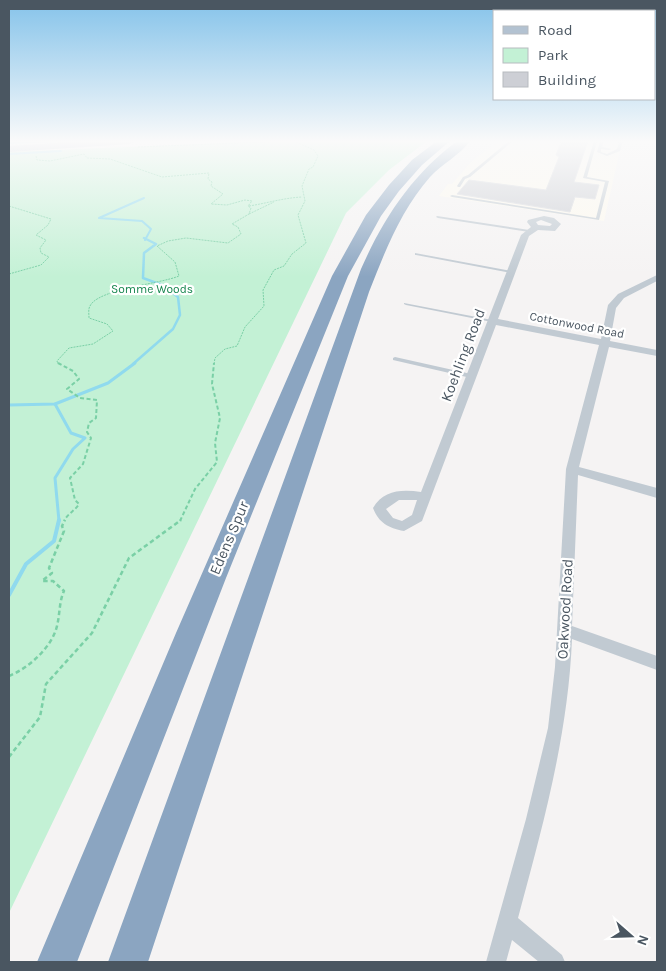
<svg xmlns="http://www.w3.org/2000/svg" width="666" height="971" font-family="Karla,sans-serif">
	<rect width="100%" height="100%" fill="#f5f3f3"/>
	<path fill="#fdf9ef" d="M499 141H622L604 221 439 196 448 184H452L472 161Z"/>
	<path fill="#c3f1d5" d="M268 141H427L389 170 346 213 9 913V152Z"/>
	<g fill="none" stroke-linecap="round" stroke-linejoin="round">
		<g stroke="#90daee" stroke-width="2">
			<path d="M9 143 56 141"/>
			<path d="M9 154 61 151"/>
			<path d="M144 198 99 218 142 221 151 229 145 240"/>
		</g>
		<path stroke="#90daee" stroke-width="2.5" d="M133 364 173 329 180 315 178 297 162 285 143 278 144 253 156 244 144 238"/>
		<g stroke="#90daee" stroke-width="3">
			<path d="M55 404 71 433 85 438 73 449 55 478 59 521"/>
			<path d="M9 405 55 404 108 383 135 363"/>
		</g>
		<path stroke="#90daee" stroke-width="4" d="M9 595 26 564 54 541 59 520"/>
	</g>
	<path fill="#cdcfd5" stroke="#d7d9de" d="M588 141 574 182 599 185 595 199 575 197 570 212 457 194 469 180 546 190 559 157 556 155 561 142Z"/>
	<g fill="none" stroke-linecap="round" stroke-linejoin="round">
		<g stroke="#7ad0a6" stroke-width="1" stroke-dasharray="2 1" stroke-linecap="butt">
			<path d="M138 147 289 141"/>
			<path d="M36 156 37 160 50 161 84 154 87 158 110 159 162 177 209 173 208 179 212 182 211 186 223 194 211 204 227 205 245 200 252 201 248 206 251 208 249 214 232 224 238 227 241 234 228 243 186 238 168 241 157 246 175 262 179 276C160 284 98 289 90 306 88 309 89 314 89 318L107 324 113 331 93 344 69 348 57 361 58 364"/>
			<path d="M9 206 51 219 48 225 36 235 46 240 40 248 41 253 49 257 41 265 9 274"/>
			<path d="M249 206C268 203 283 198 302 197"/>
			<path d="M249 214 274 202"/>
			<path d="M214 364 215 358 225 349 237 346 245 327 264 306 263 290 274 270 284 266 292 254 306 243 298 215 305 201 302 186 309 169 313 167 318 156 314 150 294 141"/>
		</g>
		<g stroke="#7ad0a6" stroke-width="2" stroke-dasharray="4 2.5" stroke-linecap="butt">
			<path d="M58 363 73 371 79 379 67 389 80 398 97 400 96 418 89 423 87 432 91 438 83 464 70 478 75 500 79 504C75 511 68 513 64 521"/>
			<path d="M180 521 195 489 217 462 215 443 220 418 212 384 214 363"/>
		</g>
		<g stroke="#7ad0a6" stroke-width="2.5" stroke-dasharray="4.5 3" stroke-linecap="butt">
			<path d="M9 676C29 668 52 647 57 626 60 614 59 602 64 591L53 581H42L52 573 49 568 64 531 62 526 65 520"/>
			<path d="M9 757 40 717 46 684 92 633 129 558 181 520"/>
		</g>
		<g fill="#c1cad2" fill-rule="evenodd">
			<path d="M509 141H513L470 177 465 179 460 187H458L457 186 463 177 468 175Z"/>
			<path d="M594 141H597L587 177 609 181 599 220 452 197 450 196 452 195 596 218 605 182 583 178Z"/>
			<path d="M600 141H604L602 147 611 149 609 150 601 149V152L607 154 617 149 619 141H623L620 151 607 156 597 152Z"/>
			<path d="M437 216 529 230 531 231 529 232 438 218 436 217Z"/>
			<path d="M415 253 511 271 513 272 511 273 416 255H415Z"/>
			<path d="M404 303 492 320 494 321 492 322 406 305 404 304Z"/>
			<path d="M395 357 471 374 474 376 471 378 393 360V358Z"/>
		</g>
		<path fill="#c1cad2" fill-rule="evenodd" d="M544 216 554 218 561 224 555 231 538 230 529 236 498 319 601 339 608 305 618 294 657 275V281L624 298 616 308 610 341 657 350V356L609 347 579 467 657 488V498L578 475 572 626 657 656V670L572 639C568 736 543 825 518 918L562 955 565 962H539L512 940 506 962H486L526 819 548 728 555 667 566 469 599 345 496 325 422 521 404 531C388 528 379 523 373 508 383 490 402 489 421 492L521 235 531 227 527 222 528 220ZM541 220 552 224 550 226 538 225 536 222ZM399 500H417L412 515 402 521 393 518 386 509Z"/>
		<path fill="#b3c2d1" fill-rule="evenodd" d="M86 141H135L130 144 9 152V146Z"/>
		<g fill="#8ba5c1" fill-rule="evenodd">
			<path d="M437 141H450L422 165 399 191 381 216 348 276 226 578 77 962H37L176 633 332 276 366 215 389 185 412 160Z"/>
			<path d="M457 141H470C460 155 442 164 430 177 401 210 385 251 369 292L148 962H108L361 269C384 217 412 175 457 141Z"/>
		</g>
	</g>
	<linearGradient id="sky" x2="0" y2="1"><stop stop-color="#85c3ea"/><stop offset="0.51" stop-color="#fafafa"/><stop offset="1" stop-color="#fafafa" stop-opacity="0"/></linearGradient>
	<rect width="666" height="277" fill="url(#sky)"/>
	<g text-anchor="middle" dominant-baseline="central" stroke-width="4.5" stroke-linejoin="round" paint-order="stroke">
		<g font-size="12" fill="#17864f" stroke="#fff">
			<text x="152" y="289">Somme Woods</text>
		</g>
		<g font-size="12" fill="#4a5661" stroke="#fff">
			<text transform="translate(577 325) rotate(11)">Cottonwood Road</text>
		</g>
		<g font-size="15" fill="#4a5661" stroke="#fff">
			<text transform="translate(463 355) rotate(-69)">Koehling Road</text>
			<text transform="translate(229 538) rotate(-67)">Edens Spur</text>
			<text transform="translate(565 609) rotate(-87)">Oakwood Road</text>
		</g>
	</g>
	<rect width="666" height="971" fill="none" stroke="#4a5661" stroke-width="20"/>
	<rect x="493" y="10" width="162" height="90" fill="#ffffff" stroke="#b7bbc0"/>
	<rect x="503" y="26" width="25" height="8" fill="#b3c2d1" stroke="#b7bbc0"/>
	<text x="538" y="35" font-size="15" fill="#4a5661">Road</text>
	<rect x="503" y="48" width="25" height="15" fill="#c3f1d5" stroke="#b7bbc0"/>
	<text x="538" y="60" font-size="15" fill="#4a5661">Park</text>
	<rect x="503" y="72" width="25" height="15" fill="#cdcfd5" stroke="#b7bbc0"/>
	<text x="538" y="85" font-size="15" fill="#4a5661">Building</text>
	<g transform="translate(631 936) rotate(110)" stroke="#ffffff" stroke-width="4" paint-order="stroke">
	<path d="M0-4L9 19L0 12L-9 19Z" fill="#4a5661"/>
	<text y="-8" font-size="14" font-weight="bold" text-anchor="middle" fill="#4a5661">N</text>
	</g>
</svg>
